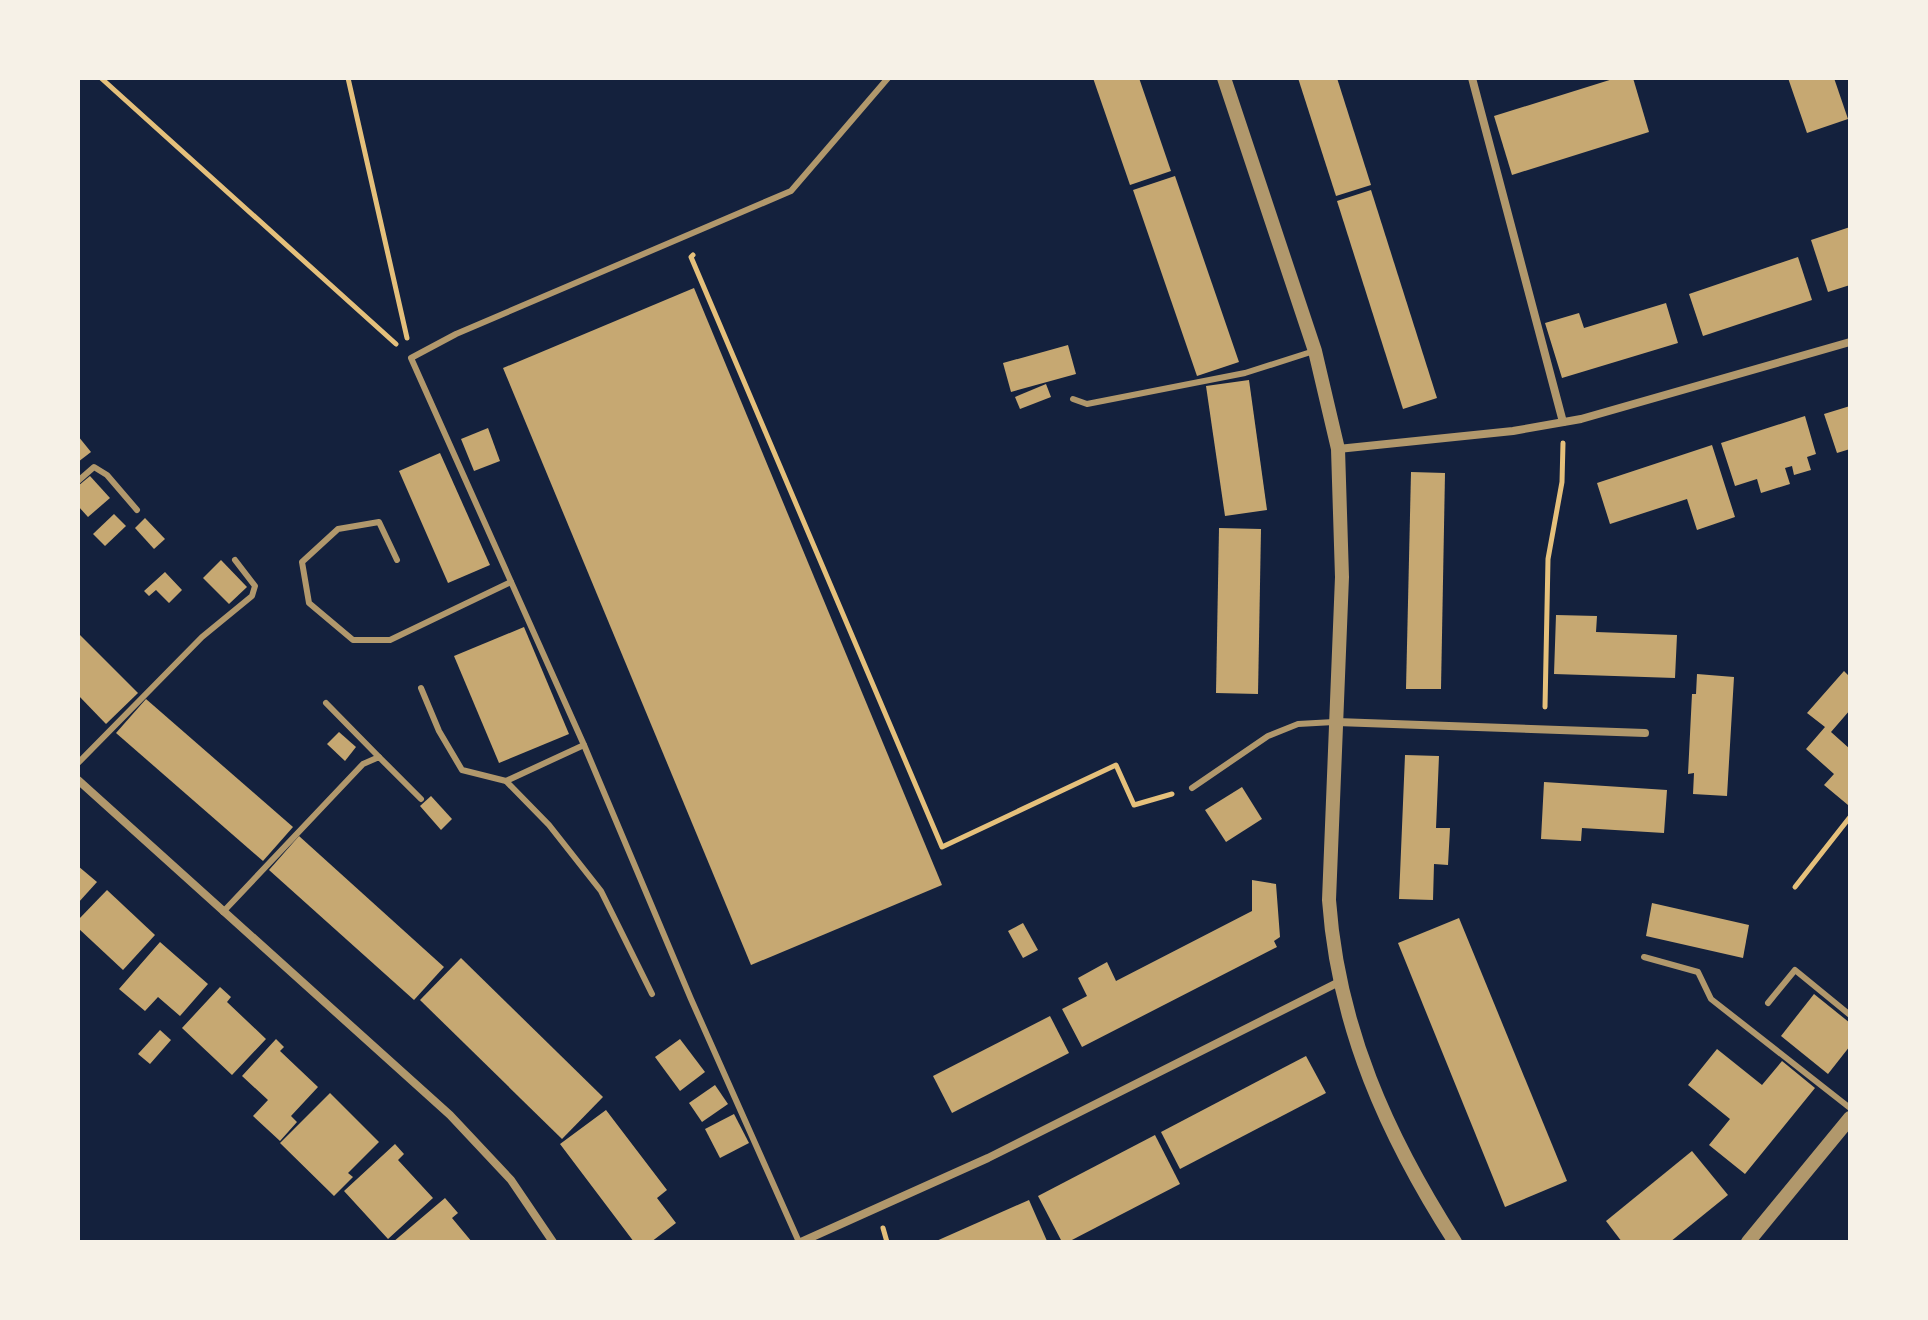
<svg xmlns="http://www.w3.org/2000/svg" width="1928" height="1320" font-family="'Crimson Pro',serif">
	<rect width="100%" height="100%" fill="#14213d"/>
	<g fill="#c6a872">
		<path d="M1093 78H1139L1171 171 1130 185Z"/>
		<path d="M1298 78H1337L1371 185 1336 196Z"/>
		<path d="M1616 78H1633L1649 132 1512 175 1494 116Z"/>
		<path d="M1788 78H1834L1848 119 1807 133Z"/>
		<path d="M1175 176 1239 362 1197 376 1133 190Z"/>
		<path d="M1371 190 1437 398 1403 409 1337 201Z"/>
		<path d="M1850 227V285L1828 292 1811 240Z"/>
		<path d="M1798 257 1812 300 1703 336 1689 294Z"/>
		<path d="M694 288 942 885 751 965 503 368Z"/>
		<path d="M1666 303 1678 343 1562 378 1545 323 1579 313 1584 328Z"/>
		<path d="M1068 345 1076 374 1011 392 1003 363Z"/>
		<path d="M1249 380 1267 510 1225 516 1206 386Z"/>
		<path d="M1046 384 1051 397 1020 409 1015 397Z"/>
		<path d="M1850 406V449L1837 453 1824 414Z"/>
		<path d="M1805 416 1816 454 1807 457 1811 470 1794 475 1792 466 1785 468 1790 484 1761 493 1757 479 1735 486 1721 443Z"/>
		<path d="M488 428 500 461 474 471 461 439Z"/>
		<path d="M78 436 91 452 78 462Z"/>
		<path d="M1712 445 1735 517 1697 530 1687 499 1610 524 1597 483Z"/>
		<path d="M440 453 490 565 448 583 399 471Z"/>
		<path d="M1411 472 1445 473 1441 689H1406Z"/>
		<path d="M90 476 110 498 88 517 78 506V486Z"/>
		<path d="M114 514 126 526 105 546 93 534Z"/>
		<path d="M145 518 165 539 154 549 135 528Z"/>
		<path d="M1219 528 1261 529 1258 694 1216 693Z"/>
		<path d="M221 560 247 587 229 604 203 578Z"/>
		<path d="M165 572 182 590 169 603 156 590 149 596 144 591Z"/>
		<path d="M1556 615 1597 616 1596 632 1677 635 1675 678 1554 674Z"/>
		<path d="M524 627 569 734 499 763 454 656Z"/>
		<path d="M78 633 138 693 106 724 78 695Z"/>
		<path d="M1844 671 1850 677V710L1831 732 1850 749V803L1848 805 1824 785 1834 774 1806 749 1825 727 1807 713Z"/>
		<path d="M1697 674 1734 677 1727 796 1693 794 1694 773 1688 774 1692 694H1696Z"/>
		<path d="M146 699 293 827 263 861 116 733Z"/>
		<path d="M339 732 356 747 345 761 327 744Z"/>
		<path d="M1405 755 1439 756 1436 828H1450L1448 865 1434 864 1433 900 1399 899Z"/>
		<path d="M1544 782 1667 790 1664 833 1582 828 1581 841 1541 839Z"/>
		<path d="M1242 787 1262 819 1226 842 1205 810Z"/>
		<path d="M431 796 452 819 441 830 420 806Z"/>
		<path d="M299 836 444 967 414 1000 269 870Z"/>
		<path d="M78 866 97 882 78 903Z"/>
		<path d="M1252 880 1276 884 1280 937 1274 941 1277 947 1082 1047 1062 1009 1087 996 1078 978 1107 962 1116 981 1252 911Z"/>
		<path d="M107 890 155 935 123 970 78 928V920Z"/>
		<path d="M1652 903 1749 925 1743 958 1646 936Z"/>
		<path d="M1459 918 1567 1181 1505 1207 1398 943Z"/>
		<path d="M1023 923 1038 950 1023 958 1008 931Z"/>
		<path d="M160 942 208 984 180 1016 158 997 145 1011 119 989Z"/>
		<path d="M461 958 603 1097 562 1139 420 1000Z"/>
		<path d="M220 987 231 997 227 1002 266 1039 232 1075 182 1028Z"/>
		<path d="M1814 994 1850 1023V1046L1828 1074 1781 1036Z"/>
		<path d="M1050 1016 1069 1053 952 1113 933 1076Z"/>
		<path d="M160 1030 171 1040 150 1064 138 1054Z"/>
		<path d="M276 1039 284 1047 280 1051 318 1087 291 1116 297 1122 280 1141 253 1116 268 1100 242 1076Z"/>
		<path d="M680 1039 705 1072 680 1091 655 1057Z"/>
		<path d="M1717 1049 1762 1085 1782 1061 1815 1088 1745 1174 1709 1145 1730 1119 1688 1085Z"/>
		<path d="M1306 1056 1326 1093 1180 1169 1161 1132Z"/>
		<path d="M715 1085 728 1104 702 1122 689 1103Z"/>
		<path d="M330 1093 379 1142 348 1173 353 1177 334 1196 280 1143Z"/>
		<path d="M606 1110 667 1190 657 1198 676 1223 651 1242H634L560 1144Z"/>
		<path d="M734 1114 749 1143 720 1158 705 1129Z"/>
		<path d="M1155 1135 1180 1184 1068 1242H1062L1038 1196Z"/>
		<path d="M395 1144 404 1154 398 1160 433 1198 388 1239 344 1191Z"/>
		<path d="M1692 1151 1728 1195 1670 1242H1622L1606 1221Z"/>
		<path d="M445 1198 458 1213 452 1218 472 1242H393Z"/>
		<path d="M1029 1200 1047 1241 1044 1242H934Z"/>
	</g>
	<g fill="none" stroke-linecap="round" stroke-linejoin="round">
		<g stroke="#e5c07b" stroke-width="5">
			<path d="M101 78 396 344"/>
			<path d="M348 78 407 338"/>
			<path d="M693 255 691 257 942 847 1116 765 1134 805 1172 794"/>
			<path d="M1545 707 1548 559 1562 482 1563 443"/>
			<path d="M1795 887 1850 817"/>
			<path d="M883 1228 887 1242"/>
		</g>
		<g stroke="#b1986c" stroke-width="6">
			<path d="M1073 399 1087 404 1245 373 1314 351"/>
			<path d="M78 481 94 467 107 475 137 510"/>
			<path d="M397 560 379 522 338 529 302 562 309 603 353 640H390L511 582"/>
			<path d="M421 688 439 731 462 770 506 781"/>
			<path d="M326 703 379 757"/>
			<path d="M584 745 506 781 549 825 601 891 652 994"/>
			<path d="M78 763 202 637 252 596 255 586 235 560"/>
			<path d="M1192 788 1268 736 1298 724 1334 722"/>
			<path d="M223 912 363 764 379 757 421 799"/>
			<path d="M1644 957 1698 972 1711 999 1850 1108"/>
			<path d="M1768 1003 1795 970 1850 1015"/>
			<path d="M799 1242 691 999 584 745 411 358 456 334 791 191 888 78"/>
		</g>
		<g stroke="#b1986c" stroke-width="8">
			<path d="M1472 78 1563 422"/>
			<path d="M1338 449 1513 431 1581 419 1850 342"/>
			<path d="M1337 722 1645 733"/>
			<path d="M78 780 450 1115 511 1180 553 1242"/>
			<path d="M801 1242 988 1158 1341 981"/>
		</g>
		<g stroke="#b1986c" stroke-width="14">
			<path d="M1224 78 1315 351 1338 449 1342 577 1329 900C1338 1027 1387 1136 1455 1242"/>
			<path d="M1748 1242 1850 1118"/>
		</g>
	</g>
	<rect width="1928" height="1320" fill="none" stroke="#f6f1e7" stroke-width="160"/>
</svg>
